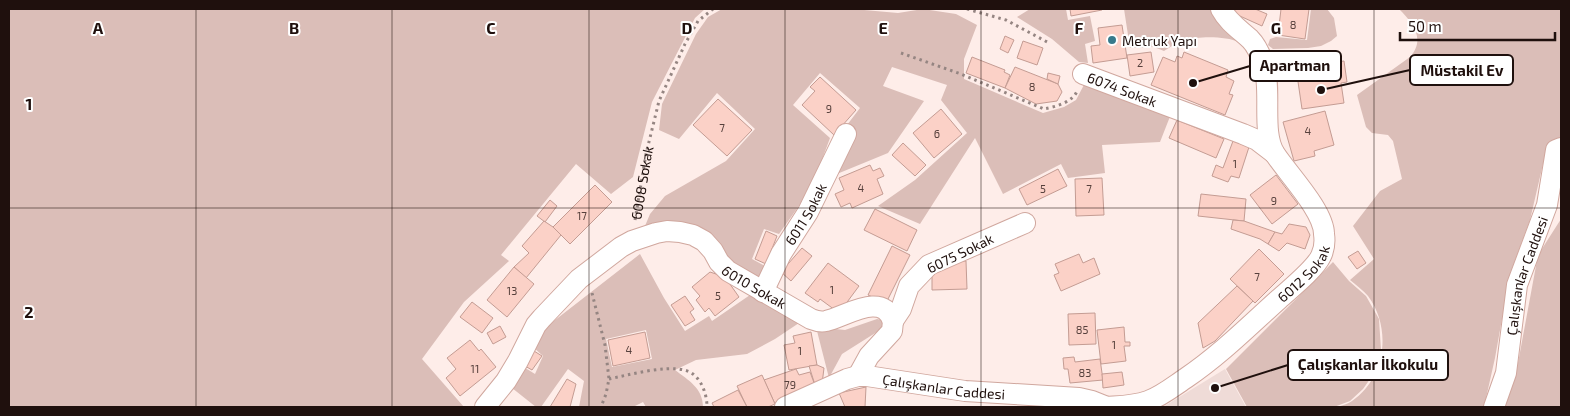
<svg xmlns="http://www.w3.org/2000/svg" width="1570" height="416" font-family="'Exo 2',sans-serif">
	<rect width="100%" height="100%" fill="#feede9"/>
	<path fill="#efdbd7" d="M1225 369 1246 407H1163Z"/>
	<g fill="#dbbeb8" fill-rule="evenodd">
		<path d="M9 9H705L695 18 652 102 633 177 611 194 576 164 501 255 509 261 464 302 422 359 464 407H9Z"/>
		<path d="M722 9H853L898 13 923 9 956 14 977 25 964 59V79L1043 113 1064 107 1076 100 1086 81 1171 114 1160 142 1102 145 1105 173 1068 178 1061 164 1003 194 975 138 920 224 878 206 915 180 967 133 941 100 947 85 892 67 883 86 924 101 888 153 832 176 847 125 860 108 820 73 793 105 830 138 817 173 801 203 779 234 764 229 752 259 765 266 761 280 736 272 724 257 645 226 650 214 665 196 726 161 755 129 717 93 679 139 659 130 662 104 696 34 708 17Z"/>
		<path d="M1030 9H1066L1068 20 1090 16 1095 41 1085 44 1088 63 1079 62 1052 39 1017 17Z"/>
		<path d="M1124 9H1211L1234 32 1239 42C1226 36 1199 36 1185 40 1178 42 1170 47 1164 51L1154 47 1130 48Z"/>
		<path d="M1311 9H1327L1334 18 1337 36 1331 41 1321 46 1308 48 1273 49 1268 45 1270 39 1276 37 1307 40Z"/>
		<path d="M1399 9H1561V138L1554 141 1543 164 1530 220 1510 274 1495 358 1484 407H1338C1342 405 1348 404 1352 401 1386 378 1392 328 1368 296 1363 290 1356 285 1350 280L1374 259 1353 226 1380 191 1402 179 1393 141 1388 135 1372 133 1366 127 1357 95 1410 57C1426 39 1413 23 1399 9Z"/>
		<path d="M1561 219V407H1504L1518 363 1538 255Z"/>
		<path d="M640 254 664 298 685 331 709 316 712 321 750 295 799 323 775 339 747 354 696 360 675 370C688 380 703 388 703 407H646L643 402 633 407H579L584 381 568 369 541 407H536L512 388 522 366 535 374 543 356 533 347 550 324ZM646 330 652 359 612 367 606 339Z"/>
		<path d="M1333 262 1349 281 1366 296 1379 319 1381 350 1375 372 1363 389 1350 401 1334 407H1247L1226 369Z"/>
		<path d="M877 319 882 320 885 324 880 330 842 354 829 378 816 327 845 330Z"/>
	</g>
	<g fill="#fbd1c7" stroke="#c49c93">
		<path d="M1070 9H1102V10L1071 16Z"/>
		<path d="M1233 9H1255L1267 14 1262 26 1231 12Z"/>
		<path d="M1281 9H1309L1305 39 1278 35Z"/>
		<path d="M1122 25 1127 58 1093 63 1091 46 1100 45 1098 28Z"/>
		<path d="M1005 36 1014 40 1008 53 1000 49Z"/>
		<path d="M1023 41 1043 48 1037 65 1017 58Z"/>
		<path d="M1151 52 1154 72 1130 76 1127 55Z"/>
		<path d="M1184 52 1228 70 1226 77 1234 81 1229 94 1233 95 1225 115 1151 85 1163 57 1175 62 1177 56 1182 58Z"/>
		<path d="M972 57 1005 70 1004 72 1010 75 1005 88 966 73Z"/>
		<path d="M1344 61 1347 82 1341 83 1344 103 1302 109 1296 68Z"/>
		<path d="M1015 67 1058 84 1062 92 1057 101 1036 104 1005 88Z"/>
		<path d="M1048 73 1060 76 1058 84 1047 79Z"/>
		<path d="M820 77 856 110 834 135 802 105 815 91 810 87Z"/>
		<path d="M718 99 752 130 727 156 693 125Z"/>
		<path d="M941 109 962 134 934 158 913 133Z"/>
		<path d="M1325 111 1334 145 1314 151 1315 156 1294 161 1283 122Z"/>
		<path d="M1177 120 1224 139 1216 158 1169 138Z"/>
		<path d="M1233 141 1249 147 1239 178 1231 176 1228 182 1212 176 1216 165 1223 168Z"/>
		<path d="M903 143 926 165 915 176 892 155Z"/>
		<path d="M870 165 873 171 880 168 884 176 877 179 883 194 852 208 850 203 841 207 835 194 844 190 839 178Z"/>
		<path d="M1058 169 1067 186 1027 205 1019 189Z"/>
		<path d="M1276 175 1298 204 1272 224 1250 195Z"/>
		<path d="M1102 178 1104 215 1076 216 1075 179Z"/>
		<path d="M595 185 612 202 570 244 553 227Z"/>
		<path d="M1201 194 1246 199 1244 221 1198 216Z"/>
		<path d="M550 200 557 206 545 222 537 216Z"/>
		<path d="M875 209 917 230 907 251 864 230Z"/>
		<path d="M1233 220 1244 221 1275 232 1268 244 1260 239 1231 229Z"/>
		<path d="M544 221 553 227 561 235 526 278 514 267 529 253 522 246Z"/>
		<path d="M1289 224 1306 227 1310 235 1305 249 1287 243 1279 251 1268 244 1275 232 1282 234Z"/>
		<path d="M766 231 777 236 766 264 755 259Z"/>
		<path d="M892 246 910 255 886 303 868 295Z"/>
		<path d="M802 248 812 256 791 281 781 272Z"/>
		<path d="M1259 249 1284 274 1255 303 1230 279Z"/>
		<path d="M1358 251 1366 263 1357 269 1348 257Z"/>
		<path d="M1079 254 1083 263 1094 258 1100 274 1061 291 1054 275 1059 273 1055 264Z"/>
		<path d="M939 261H966L967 289 932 290V271Z"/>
		<path d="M828 263 859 286 839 313 820 299 818 302 805 293Z"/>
		<path d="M514 267 534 284 507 317 487 300Z"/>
		<path d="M710 272 725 277 739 297 715 316 709 308 705 312 696 300 700 296 692 287Z"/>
		<path d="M1237 286 1253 301 1215 341 1203 348 1198 323Z"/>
		<path d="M685 296 694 309 690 312 695 320 685 326 671 305Z"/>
		<path d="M472 302 493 318 482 333 460 317Z"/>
		<path d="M1095 313 1096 344 1069 345 1068 314Z"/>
		<path d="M500 326 506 337 493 344 487 333Z"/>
		<path d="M1124 327 1125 342H1130V346H1124L1126 361 1101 364 1097 330Z"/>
		<path d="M645 332 650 358 613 366 608 340Z"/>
		<path d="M811 332 817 365 789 370 784 345 795 343 793 336Z"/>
		<path d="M470 340 479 351 481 349 496 367 460 396 446 378 456 369 447 358Z"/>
		<path d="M534 351 542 356 532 370 525 366Z"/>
		<path d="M1074 357 1075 362 1100 359 1103 380 1070 383 1068 369H1064L1063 358Z"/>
		<path d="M817 365 824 368 822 384 816 388 809 366Z"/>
		<path d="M796 369 799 375 810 372 816 388 806 394 775 404 764 380Z"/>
		<path d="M1122 372 1124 385 1103 388 1102 374Z"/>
		<path d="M762 375 775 404 768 407H747L737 386Z"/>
		<path d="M567 379 576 384 570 407H550Z"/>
		<path d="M866 387 865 407H845L839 393Z"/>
		<path d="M738 390 747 407H714L712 403Z"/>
	</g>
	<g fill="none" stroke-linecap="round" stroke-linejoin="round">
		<g stroke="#d0a79e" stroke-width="22">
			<g id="minor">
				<path id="s2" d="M1083 74 1243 134 1257 140 1274 153"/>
				<path id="s3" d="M763 292 781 254 808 212 846 134"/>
				<path d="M893 321 901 309 909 286 929 265 1025 223"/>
				<path d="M858 376 869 356 892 331 893 321"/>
				<path id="s4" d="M485 407 506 381 518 361 536 325 542 318 579 279 621 247 632 241 656 233 667 231 680 232 693 235 704 241 713 251 719 262 728 271 811 319C816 321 821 322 826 321 847 316 882 291 893 321"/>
				<path id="s5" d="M785 407 847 379 858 376H867L965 391 1079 398 1092 401 1107 407"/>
				<path id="s6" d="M1107 407C1121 406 1134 406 1148 401 1162 396 1174 386 1186 378 1220 355 1249 326 1279 299 1290 289 1315 269 1321 256 1324 250 1325 241 1324 234 1324 211 1288 174 1275 154 1261 133 1272 91 1264 65 1261 56 1256 45 1250 39 1239 29 1228 22 1221 9"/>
				<path id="s7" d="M1494 407 1506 373 1517 285 1547 205 1556 150 1561 148"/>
			</g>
		</g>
		<g stroke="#958582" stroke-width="3" stroke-dasharray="2.5 4" stroke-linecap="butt">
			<path d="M967 9 1006 20 1049 43"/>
			<path d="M901 53 961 74 1044 109C1055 107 1073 102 1077 91"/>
			<path id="s1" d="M635 220 646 154 659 101 685 44 698 21 713 9"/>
			<path d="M592 293 605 345 609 379 606 394 601 407"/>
			<path d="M609 379C628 375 665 365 684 370 700 373 707 393 707 407"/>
		</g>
		<use href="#minor" stroke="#fff" stroke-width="20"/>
	</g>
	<path fill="none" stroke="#1f100d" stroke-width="1" stroke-opacity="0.55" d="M196 9V407M392 9V407M589 9V407M785 9V407M981 9V407M1178 9V407M1374 9V407M9 208H1561"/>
	<circle fill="#387a8b" stroke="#fff" stroke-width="2" cx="1112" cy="40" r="5"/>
	<g text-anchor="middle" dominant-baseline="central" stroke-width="4" stroke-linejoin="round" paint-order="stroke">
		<g font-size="11" fill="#56403c">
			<text x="1293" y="24">8</text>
			<text x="1140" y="62">2</text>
			<text x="1032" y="86">8</text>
			<text x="829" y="108">9</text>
			<text x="722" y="127">7</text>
			<text x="1308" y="130">4</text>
			<text x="937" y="133">6</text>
			<text x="1235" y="163">1</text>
			<text x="861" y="187">4</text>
			<text x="1043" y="188">5</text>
			<text x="1089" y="188">7</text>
			<text x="1274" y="200">9</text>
			<text x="582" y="215">17</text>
			<text x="1257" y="276">7</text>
			<text x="832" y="289">1</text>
			<text x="512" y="290">13</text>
			<text x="718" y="295">5</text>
			<text x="1082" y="329">85</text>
			<text x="1114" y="344">1</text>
			<text x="629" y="349">4</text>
			<text x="800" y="350">1</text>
			<text x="475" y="368">11</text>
			<text x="1085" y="372">83</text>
			<text x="790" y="384">79</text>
		</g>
		<g font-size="14" fill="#1f100d" stroke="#fff" text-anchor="start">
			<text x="1122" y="40">Metruk Yapı</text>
		</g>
		<g font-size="14" fill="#1f100d" stroke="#fff">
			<text stroke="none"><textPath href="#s2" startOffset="42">6074 Sokak</textPath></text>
			<text stroke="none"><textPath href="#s1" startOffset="38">6008 Sokak</textPath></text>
			<text stroke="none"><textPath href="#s3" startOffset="89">6011 Sokak</textPath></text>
			<text transform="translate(960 253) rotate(-26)">6075 Sokak</text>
			<text stroke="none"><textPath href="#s6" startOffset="244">6012 Sokak</textPath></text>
			<text stroke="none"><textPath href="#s7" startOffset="136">Çalışkanlar Caddesi</textPath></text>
			<text stroke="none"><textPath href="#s4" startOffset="370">6010 Sokak</textPath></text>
			<text stroke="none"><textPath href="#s5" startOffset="166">Çalışkanlar Caddesi</textPath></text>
		</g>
	</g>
	<g font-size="16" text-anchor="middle" font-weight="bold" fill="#1f100d" stroke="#fff" stroke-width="4" stroke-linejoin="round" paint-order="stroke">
		<text x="98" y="34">A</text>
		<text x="294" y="34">B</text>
		<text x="491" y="34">C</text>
		<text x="687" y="34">D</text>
		<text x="883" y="34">E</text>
		<text x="1079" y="34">F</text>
		<text x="1276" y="34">G</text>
		<text x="29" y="110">1</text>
		<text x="29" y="318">2</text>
	</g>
	<path fill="none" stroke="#1f100d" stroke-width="2" d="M1193 83L1250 66M1321 90L1410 70M1215 388L1288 365"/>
	<g fill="#1f100d" stroke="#fff" stroke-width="2">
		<circle cx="1193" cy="83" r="5"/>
		<circle cx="1321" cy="90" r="5"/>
		<circle cx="1215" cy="388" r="5"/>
	</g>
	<g fill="#fff" stroke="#1f100d" stroke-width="2">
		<rect x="1250" y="51" width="91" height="30" rx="5"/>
		<rect x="1410" y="55" width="103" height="30" rx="5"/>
		<rect x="1288" y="350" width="160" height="30" rx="5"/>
	</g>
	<g font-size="15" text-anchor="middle" font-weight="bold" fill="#1f100d">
		<text x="1295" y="71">Apartman</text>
		<text x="1462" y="76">Müstakil Ev</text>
		<text x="1368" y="370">Çalışkanlar İlkokulu</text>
	</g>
	<rect width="1570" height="416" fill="none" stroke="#1f100d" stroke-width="20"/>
	<path d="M1400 32v8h155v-8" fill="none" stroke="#1f100d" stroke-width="2.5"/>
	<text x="1408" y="32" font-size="15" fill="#1f100d" stroke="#ffffff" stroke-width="4" paint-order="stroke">50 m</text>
</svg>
